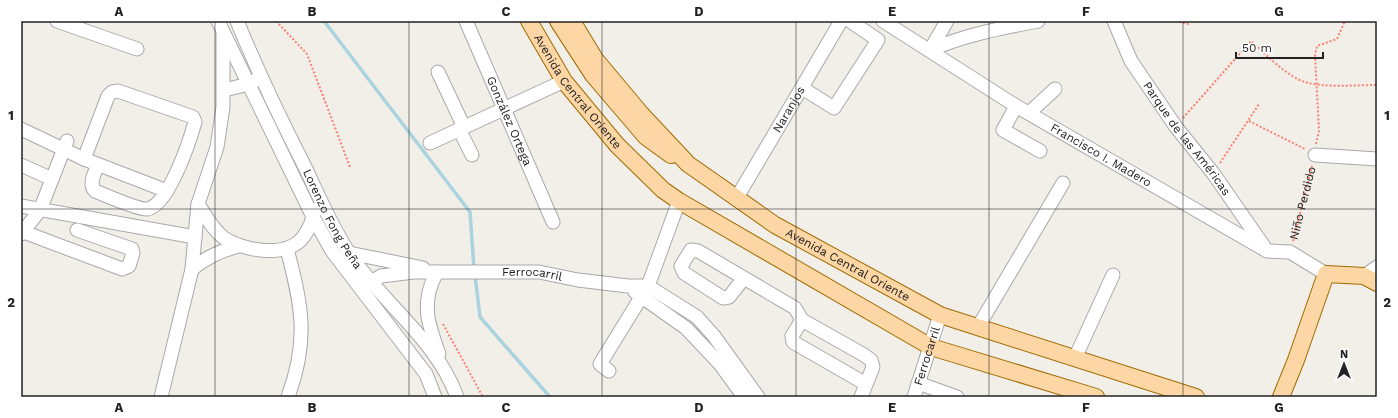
<svg xmlns="http://www.w3.org/2000/svg" width="1398" height="418" font-family="'Work Sans',sans-serif">
	<rect width="100%" height="100%" fill="#f2efe9"/>
	<g fill="none" stroke-linecap="round" stroke-linejoin="round">
		<g stroke="#aad3df" stroke-width="3.5">
			<path d="M324 21 470 212 474 269"/>
			<path d="M475 275 480 317 550 397"/>
		</g>
		<g stroke="#a9a9a9" stroke-width="15">
			<g id="minor">
				<path d="M57 21 137 49"/>
				<path d="M218 21 313 217 332 251 426 374 435 397"/>
				<path id="s2" d="M237 21C258 72 281 120 306 169 319 197 332 227 349 253 382 303 437 340 457 397"/>
				<path id="s3" d="M466 21 553 222"/>
				<path id="s4" d="M883 21 1016 106 1267 251 1290 252 1326 274"/>
				<path id="s5" d="M1114 21 1131 61 1176 127 1213 173 1265 248"/>
				<path d="M930 50C965 35 1001 28 1038 21"/>
				<path d="M930 50 947 21"/>
				<path d="M438 72 464 127"/>
				<path d="M802 88 834 108 878 40 850 21"/>
				<path d="M224 90 249 84 256 80"/>
				<path d="M1016 106 1003 130 1040 151"/>
				<path d="M1029 113 1055 89"/>
				<path d="M21 129 84 159 167 191"/>
				<path d="M459 129 472 155"/>
				<path d="M430 143 564 81"/>
				<path d="M1315 155 1377 159"/>
				<path d="M84 159 108 96 112 92 118 91 193 117 195 122C190 140 168 207 147 209 139 210 105 195 95 191 88 184 95 172 98 165"/>
				<path d="M21 165 52 179"/>
				<path id="s6" d="M736 199 841 21"/>
				<path d="M198 204C206 216 212 229 224 238 244 251 288 259 304 236 309 229 313 219 315 210"/>
				<path d="M21 206 195 237"/>
				<path d="M21 231 122 269 129 266 133 253 132 249 77 230"/>
				<path d="M21 234 40 210 67 141"/>
				<path d="M287 249C302 306 309 340 288 397"/>
				<path d="M349 253 423 268"/>
				<path d="M192 269C207 257 220 251 239 246"/>
				<path d="M437 272C420 302 428 324 439 354"/>
				<path d="M1364 276 1377 267"/>
				<path d="M744 278 729 297 723 298 684 273 681 266 691 250 698 251 795 308 802 320"/>
				<path id="s7" d="M361 288 381 276 414 272H539L578 280 628 286H648L697 317 714 336 758 397"/>
				<path d="M635 292 686 328 720 364 744 397"/>
				<path d="M978 327 1063 183"/>
				<path d="M1075 358 1113 275"/>
				<path d="M609 371 600 364 648 286 679 201"/>
				<path d="M918 383 957 397"/>
				<path d="M161 397 192 269 198 204 217 147 223 107V35"/>
				<path d="M861 397 873 367 871 360 864 355 802 320 792 336 793 342 866 384"/>
				<path id="s8" d="M914 397 940 315"/>
			</g>
		</g>
		<g stroke="#a06b00" stroke-width="18">
			<g id="major">
				<path id="s9" d="M529 21 564 81 617 145 663 190 679 201 931 347 1096 397"/>
				<path d="M558 21 593 75 646 137 671 155"/>
				<path id="s10" d="M572 21 595 59 642 115 688 164 775 225 940 315 1196 397"/>
				<path d="M1281 397 1296 360 1326 274 1364 276 1377 283"/>
			</g>
		</g>
		<g stroke="#fa8072" stroke-width="2" stroke-dasharray="2 2" stroke-linecap="butt">
			<path d="M276 21 307 54 350 167"/>
			<path d="M1175 21 1189 24"/>
			<path d="M1183 118 1251 41C1264 53 1289 78 1305 82 1326 88 1355 85 1377 85"/>
			<path d="M1249 121 1305 149"/>
			<path d="M1316 144 1319 131 1315 55 1317 46 1337 39 1345 21"/>
			<path d="M1220 163 1259 104"/>
			<path id="s1" d="M1293 241 1312 166"/>
			<path d="M443 324 483 397"/>
		</g>
		<use href="#minor" stroke="#fff" stroke-width="13"/>
		<use href="#major" stroke="#fcd6a4" stroke-width="16"/>
	</g>
	<path fill="none" stroke="#222" stroke-width="1" stroke-opacity="0.55" d="M215 21V397M409 21V397M602 21V397M796 21V397M989 21V397M1183 21V397M21 209H1377"/>
	<g text-anchor="middle" dominant-baseline="central" stroke-width="3" stroke-linejoin="round" paint-order="stroke">
		<g font-size="12" fill="#222" stroke="#fff">
			<text stroke="none"><textPath href="#s9" startOffset="86">Avenida Central Oriente</textPath></text>
			<text stroke="none"><textPath href="#s6" startOffset="104">Naranjos</textPath></text>
			<text stroke="none"><textPath href="#s3" startOffset="109">González Ortega</textPath></text>
			<text stroke="none"><textPath href="#s5" startOffset="139">Parque de las Américas</textPath></text>
			<text stroke="none"><textPath href="#s4" startOffset="256">Francisco I. Madero</textPath></text>
			<text stroke="none"><textPath href="#s1" startOffset="39">Niño Perdido</textPath></text>
			<text stroke="none"><textPath href="#s2" startOffset="220">Lorenzo Fong Peña</textPath></text>
			<text stroke="none"><textPath href="#s10" startOffset="374">Avenida Central Oriente</textPath></text>
			<text stroke="none"><textPath href="#s7" startOffset="175">Ferrocarril</textPath></text>
			<text stroke="none"><textPath href="#s8" startOffset="43">Ferrocarril</textPath></text>
		</g>
	</g>
	<rect width="1398" height="418" fill="none" stroke="#ffffff" stroke-width="44"/>
	<g transform="translate(1344 364)" stroke="#ffffff" stroke-width="3" paint-order="stroke">
	<path d="M0-3L7 15L0 10L-7 15Z" fill="#222222"/>
	<text y="-6" font-size="11" font-weight="bold" text-anchor="middle" fill="#222222">N</text>
	</g>
	<path d="M1236 52v6h87v-6" fill="none" stroke="#222222" stroke-width="2"/>
	<text x="1242" y="52" font-size="12" fill="#222222" stroke="#ffffff" stroke-width="3" paint-order="stroke">50 m</text>
	<rect x="22" y="22" width="1354" height="374" fill="none" stroke="#222" stroke-width="1.5"/>
	<g font-size="13" text-anchor="middle" font-weight="bold" fill="#222">
		<text x="119" y="16">A</text>
		<text x="312" y="16">B</text>
		<text x="506" y="16">C</text>
		<text x="699" y="16">D</text>
		<text x="892" y="16">E</text>
		<text x="1086" y="16">F</text>
		<text x="1279" y="16">G</text>
		<text x="11" y="120">1</text>
		<text x="1387" y="120">1</text>
		<text x="11" y="307">2</text>
		<text x="1387" y="307">2</text>
		<text x="119" y="412">A</text>
		<text x="312" y="412">B</text>
		<text x="506" y="412">C</text>
		<text x="699" y="412">D</text>
		<text x="892" y="412">E</text>
		<text x="1086" y="412">F</text>
		<text x="1279" y="412">G</text>
	</g>
</svg>
